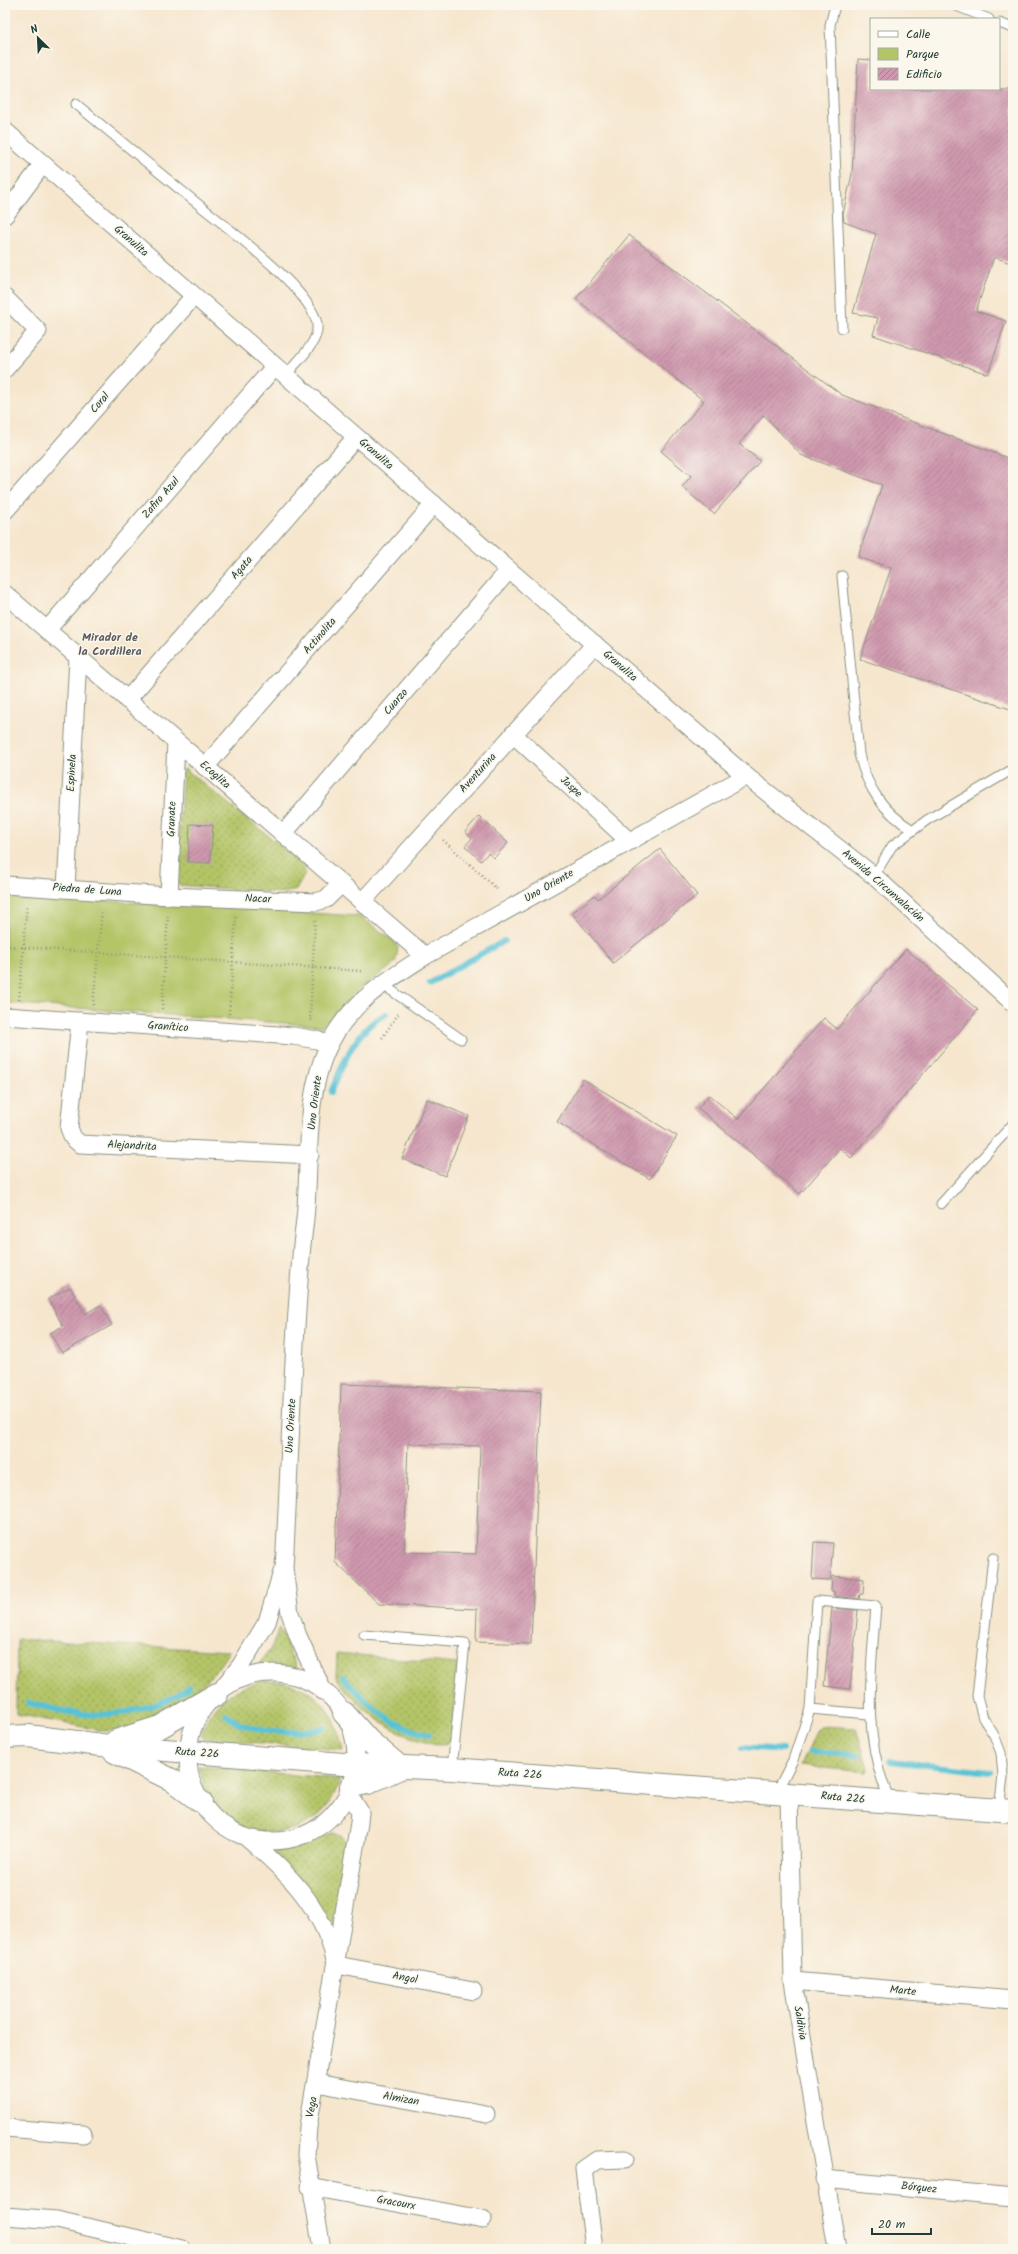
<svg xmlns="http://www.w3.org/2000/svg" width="1018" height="2254" font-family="Kalam,sans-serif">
	<defs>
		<pattern id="grass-dots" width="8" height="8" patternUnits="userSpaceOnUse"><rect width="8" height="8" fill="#b4c568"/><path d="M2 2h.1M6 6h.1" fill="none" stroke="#92a156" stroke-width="1.8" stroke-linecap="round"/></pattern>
		<pattern id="building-hatch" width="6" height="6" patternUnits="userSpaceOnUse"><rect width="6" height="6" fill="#cf98ae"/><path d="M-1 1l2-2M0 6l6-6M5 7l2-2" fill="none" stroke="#a77d8e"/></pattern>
	</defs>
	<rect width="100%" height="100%" fill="#fbf7ec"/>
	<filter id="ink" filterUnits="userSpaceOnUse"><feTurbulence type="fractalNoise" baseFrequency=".025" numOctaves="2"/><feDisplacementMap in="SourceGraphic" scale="8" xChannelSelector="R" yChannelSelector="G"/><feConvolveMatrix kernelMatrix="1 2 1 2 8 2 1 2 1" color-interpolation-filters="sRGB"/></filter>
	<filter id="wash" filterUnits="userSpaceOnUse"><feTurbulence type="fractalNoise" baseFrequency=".012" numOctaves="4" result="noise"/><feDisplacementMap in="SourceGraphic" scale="16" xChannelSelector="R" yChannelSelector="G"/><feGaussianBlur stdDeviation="0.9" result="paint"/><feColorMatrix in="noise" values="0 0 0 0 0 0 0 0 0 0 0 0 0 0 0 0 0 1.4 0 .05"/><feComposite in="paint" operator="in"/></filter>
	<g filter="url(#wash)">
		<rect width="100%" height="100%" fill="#f6e6ce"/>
		<g fill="url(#grass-dots)" stroke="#6a814e">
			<path d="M185 769 303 864 305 874 296 890 283 893 179 885 176 879 183 770Z"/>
			<path d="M280 1628 298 1672 285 1666 258 1665 270 1650Z"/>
			<path d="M17 1639 229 1651C204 1694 155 1729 104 1731L16 1714Z"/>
			<path d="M337 1653 458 1664 451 1741C443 1747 434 1745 425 1742 389 1731 357 1708 336 1677Z"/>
			<path d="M269 1680C315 1686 334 1705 343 1750L201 1738C207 1703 236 1686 269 1680Z"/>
			<path d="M823 1726 856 1728 868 1768 867 1772 801 1766 817 1729Z"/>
			<path d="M198 1766 340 1779C336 1790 332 1802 323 1811 292 1842 235 1839 211 1801 205 1790 202 1777 198 1766Z"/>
			<path d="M331 1833 340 1835 348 1846 334 1933 271 1849 291 1848Z"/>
		</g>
		<path fill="#b4c568" stroke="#6a814e" d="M5 895 359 916 394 941 398 948 397 955 395 962 389 968 359 989 323 1026 5 1003Z"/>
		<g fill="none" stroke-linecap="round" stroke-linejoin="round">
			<g stroke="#59c2d5" stroke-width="6">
				<path d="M430 983 504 941"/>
				<path d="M331 1092C344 1062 355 1030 386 1014"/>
				<path d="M343 1677C365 1702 394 1730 429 1734"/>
				<path d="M29 1703C47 1707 66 1713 84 1714 116 1717 164 1707 189 1687"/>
				<path d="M225 1714C230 1717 235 1722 240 1724 266 1733 298 1734 324 1728"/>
				<path d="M743 1747 783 1750"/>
				<path d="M810 1752 858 1755"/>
				<path d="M890 1761 990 1772"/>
			</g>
		</g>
		<g id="blocks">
			<g fill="url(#building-hatch)" fill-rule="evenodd">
				<path d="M858 59 871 60V89H1013V264L994 257 976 311 1006 321 988 374 873 335 878 318 853 313 876 234 844 222 843 214 852 174Z"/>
				<path d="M629 235 842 395 1013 460V710L860 659 891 568 858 557 882 485 801 455 764 415 739 444 760 461 714 514 682 487 691 476 661 451 704 401 576 299Z"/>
				<path d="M479 816 508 843 494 858 488 853 481 861 465 846 472 838 465 832Z"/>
				<path d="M190 824 213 825 210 863 188 862Z"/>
				<path d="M660 849 697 895 613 963 572 913 595 895 598 899Z"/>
				<path d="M906 949 978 1010 851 1158 840 1148 800 1194 698 1108 709 1095 738 1119 824 1018 837 1029Z"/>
				<path d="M583 1079 677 1136 650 1179 557 1122Z"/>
				<path d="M427 1099 469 1116 445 1176 402 1159Z"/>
				<path d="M70 1287 85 1314 100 1305 112 1325 62 1353 50 1333 63 1326 48 1299Z"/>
				<path d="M341 1384 541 1391 531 1644 476 1642 477 1609 379 1604 335 1562ZM408 1444 480 1446 476 1554 404 1552Z"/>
				<path d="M814 1542 833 1543 830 1580 812 1579Z"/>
				<path d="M832 1576 864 1579 863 1594H860L859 1599 834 1596V1591H831Z"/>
				<path d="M832 1608 858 1610 850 1689 824 1686Z"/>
			</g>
		</g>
	</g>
	<g filter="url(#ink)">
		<use href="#blocks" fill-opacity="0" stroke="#8a9281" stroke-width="1"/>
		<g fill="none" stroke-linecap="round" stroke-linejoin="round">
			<g stroke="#8a9281" stroke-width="11">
				<g id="service">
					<path d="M835 5 830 25 842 328"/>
					<path d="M954 5 989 19"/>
					<path d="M999 23 1013 28"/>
					<path d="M76 104C117 138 157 171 198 204 227 228 305 285 316 320 323 340 297 361 286 375"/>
					<path d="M842 576 859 754C867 788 883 812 913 830"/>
					<path d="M874 876 892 846 927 820 1013 769"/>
					<path d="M382 984 461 1039"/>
					<path d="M941 1204 1013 1124"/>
					<path d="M993 1558 977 1696 983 1718 994 1735 1001 1753 1003 1776 999 1810"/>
					<path d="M364 1635 465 1643 452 1769"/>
					<path d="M810 1709 869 1714"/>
					<path d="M776 1793 793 1760 810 1709 817 1601 876 1606C871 1672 861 1738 890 1800"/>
				</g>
			</g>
			<g stroke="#8a9281" stroke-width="19">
				<g id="minor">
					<path d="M5 131 746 776 874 876 1013 1003"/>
					<path d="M5 215 43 164"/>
					<path d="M5 298 38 331 5 369"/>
					<path d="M5 511 194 296"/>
					<path d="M5 594 425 956"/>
					<path d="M47 630 275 366"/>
					<path d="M127 700 356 437"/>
					<path d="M513 734 629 841"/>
					<path d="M205 767 434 504"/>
					<path d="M283 834 509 570"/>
					<path d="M5 885 169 896 316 902 326 899 341 884"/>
					<path d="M66 889 78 657"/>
					<path d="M169 896 176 742"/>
					<path d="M362 902 595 644"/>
					<path d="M5 1016 293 1036 317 1040 329 1045"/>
					<path d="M80 1021 69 1128 73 1138 80 1144 310 1155"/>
					<circle cx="272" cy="1757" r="84"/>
					<path d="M224 1686 241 1665 267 1622 282 1572"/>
					<path d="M323 1691 298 1636 290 1613 284 1568C290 1464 292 1360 301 1257 302 1240 305 1224 306 1207 310 1154 305 1089 331 1041 352 1001 388 980 425 956L746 776"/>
					<path d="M789 1794 793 1981 837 2249"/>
					<path d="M247 1838C288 1873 321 1905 335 1959"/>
					<path d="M337 1965 473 1991"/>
					<path d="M793 1981 1013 2000"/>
					<path d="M316 2083 486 2114"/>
					<path d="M5 2128 83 2134"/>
					<path d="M824 2179 1013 2197"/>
					<path d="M310 2187 483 2219"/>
					<path d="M5 2216 57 2220 182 2249"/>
					<path d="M322 2249 306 2155 308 2127 359 1823 360 1812 348 1793"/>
					<path d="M594 2249 584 2169 597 2160 625 2159"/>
				</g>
			</g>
			<g stroke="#8a9281" stroke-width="24">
				<g id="primary">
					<path d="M344 1713 369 1741 401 1768"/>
					<path d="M5 1737 28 1736 101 1745 356 1765 452 1769 1013 1811"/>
					<path d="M116 1741 160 1727 217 1694"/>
					<path d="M115 1752 172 1780 201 1802"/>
					<path d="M351 1786 368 1783 398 1769"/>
				</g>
			</g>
			<g stroke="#8a9281" stroke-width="2.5" stroke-dasharray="1 3" stroke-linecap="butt">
				<path d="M443 840 497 889"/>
				<path d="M5 946 361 971"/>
				<path d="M19 1000 27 905"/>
				<path d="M93 1005 102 910"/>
				<path d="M162 1009 168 914"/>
				<path d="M229 1014 236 917"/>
				<path d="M312 1020 310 1019 315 920"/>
				<path d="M382 1038 399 1013"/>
			</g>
			<use href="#service" stroke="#fff" stroke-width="9"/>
			<use href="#minor" stroke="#fff" stroke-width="17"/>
			<use href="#primary" stroke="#fff" stroke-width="22"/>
		</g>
	</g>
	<g text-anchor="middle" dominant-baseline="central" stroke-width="3" stroke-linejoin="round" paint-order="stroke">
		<g font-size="11" fill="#1f3d34" stroke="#fbf7ec">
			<text transform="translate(131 241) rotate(41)">Granulita</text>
			<text transform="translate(100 403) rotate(-49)">Coral</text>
			<text transform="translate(376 454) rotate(41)">Granulita</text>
			<text transform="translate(161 498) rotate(-49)">Zafiro Azul</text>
			<text transform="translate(242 568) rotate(-49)">Agata</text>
			<text transform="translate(320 636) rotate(-49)">Actinolita</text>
			<text transform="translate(620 666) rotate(41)">Granulita</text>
			<text transform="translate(396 702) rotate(-49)">Cuarzo</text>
			<text transform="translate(72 773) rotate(-87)">Espinela</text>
			<text transform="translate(478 773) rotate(-48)">Aventurina</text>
			<text transform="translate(215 775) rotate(41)">Ecoglita</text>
			<text transform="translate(571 787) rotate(43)">Jaspe</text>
			<text transform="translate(172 819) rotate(-88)">Granate</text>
			<text transform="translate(549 886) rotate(-30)">Uno Oriente</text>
			<text transform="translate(883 886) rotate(41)">Avenida Circunvalación</text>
			<text transform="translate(87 890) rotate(4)">Piedra de Luna</text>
			<text transform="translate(258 899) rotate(2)">Nacar</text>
			<text transform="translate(168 1027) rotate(4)">Granítico</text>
			<text transform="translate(315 1103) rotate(-83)">Uno Oriente</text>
			<text transform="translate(132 1146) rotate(3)">Alejandrita</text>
			<text transform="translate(291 1426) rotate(-87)">Uno Oriente</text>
			<text transform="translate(197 1753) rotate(4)">Ruta 226</text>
			<text transform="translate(520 1774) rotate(4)">Ruta 226</text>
			<text transform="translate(843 1798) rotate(5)">Ruta 226</text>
			<text transform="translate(405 1978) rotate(11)">Angol</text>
			<text transform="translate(903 1991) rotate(5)">Marte</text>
			<text transform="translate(800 2023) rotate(81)">Saldivia</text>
			<text transform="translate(401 2099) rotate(10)">Almizan</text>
			<text transform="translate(312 2107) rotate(-80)">Vega</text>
			<text transform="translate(919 2188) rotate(6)">Bórquez</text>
			<text transform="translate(396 2203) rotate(11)">Gracourx</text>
		</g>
		<g font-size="12" font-weight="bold" fill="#5d5d5f" stroke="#fbf7ec">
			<text x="110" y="637">Mirador de<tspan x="110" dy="14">la Cordillera</tspan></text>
		</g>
	</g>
	<rect width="1018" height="2254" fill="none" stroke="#fbf7ec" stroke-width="20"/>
	<rect x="870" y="18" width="130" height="72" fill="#fbf7ec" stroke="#a3ada2"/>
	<rect x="878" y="31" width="20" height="6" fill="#ffffff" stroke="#a3ada2"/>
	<text x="906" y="38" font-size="12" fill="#1f3d34">Calle</text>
	<rect x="878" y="48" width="20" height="12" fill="#b4c568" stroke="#a3ada2"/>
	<text x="906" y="58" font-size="12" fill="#1f3d34">Parque</text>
	<rect x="878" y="68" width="20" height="12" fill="url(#building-hatch)" stroke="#a3ada2"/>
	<text x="906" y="78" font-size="12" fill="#1f3d34">Edificio</text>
	<g transform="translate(38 38) rotate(336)" stroke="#fbf7ec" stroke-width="3" paint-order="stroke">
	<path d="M0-3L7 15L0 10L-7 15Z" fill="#1f3d34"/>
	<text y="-6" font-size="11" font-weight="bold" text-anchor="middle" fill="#1f3d34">N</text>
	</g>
	<path d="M872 2228v6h59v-6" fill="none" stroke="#1f3d34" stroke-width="2"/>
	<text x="878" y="2228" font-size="12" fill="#1f3d34" stroke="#fbf7ec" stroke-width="3" paint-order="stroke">20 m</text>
</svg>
